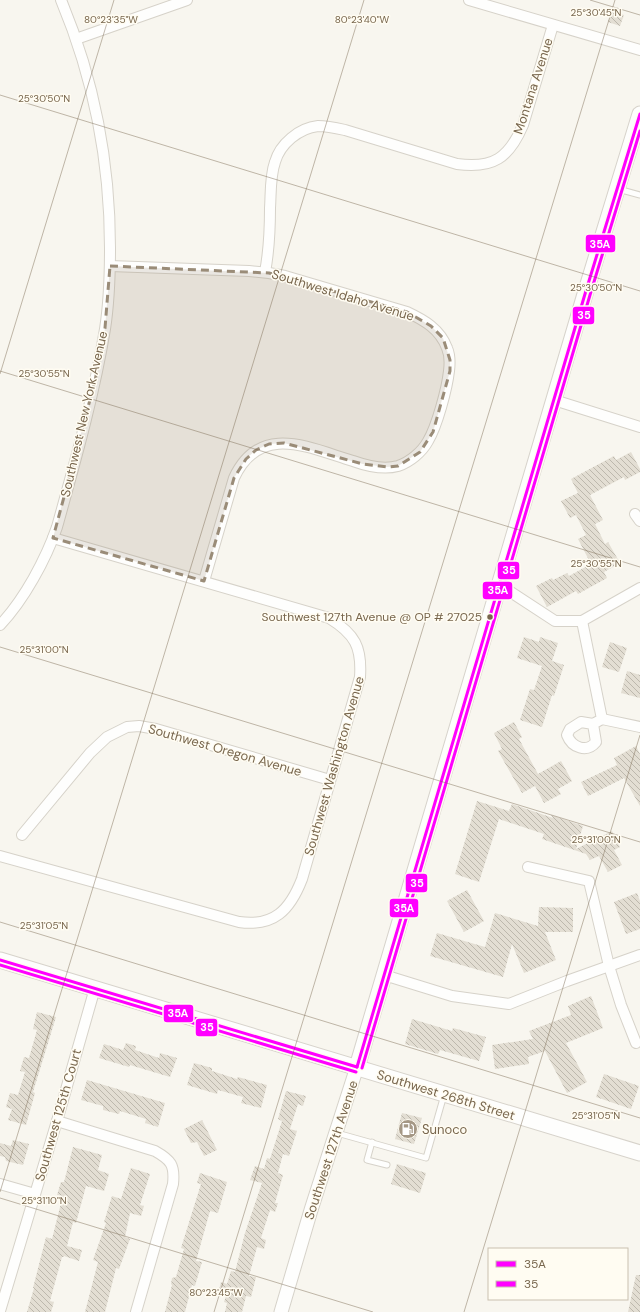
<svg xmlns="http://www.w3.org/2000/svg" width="640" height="1312" font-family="'DM Sans',sans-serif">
	<defs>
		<pattern id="building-back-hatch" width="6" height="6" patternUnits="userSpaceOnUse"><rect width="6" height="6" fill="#e3ded3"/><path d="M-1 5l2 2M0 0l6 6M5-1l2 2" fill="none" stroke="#bdb8ad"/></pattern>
	</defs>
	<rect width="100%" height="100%" fill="#f8f6ef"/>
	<g fill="url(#building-back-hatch)">
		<path d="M612 11 624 15 620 26 608 22Z"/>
		<path d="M631 452 640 469V472L625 480 624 477 590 495 603 520 595 524 605 544 608 542 620 563 604 572 607 578 578 594 576 591 547 607 536 586 552 578 553 580 567 573 569 576 591 564 578 539 586 535 576 515 570 518 561 501 578 493 571 479 614 456 616 460Z"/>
		<path d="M524 637 539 642 540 637 558 643 552 661 564 665 554 696 552 695 542 727 520 720 530 689 534 690 542 666 517 658Z"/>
		<path d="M610 642 627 648 619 672 602 667Z"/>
		<path d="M627 671 640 675V698L621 693Z"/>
		<path d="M514 722 522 737 519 739 538 774 561 761 572 781 558 789 561 794 544 803 535 786 522 793 498 751 502 749 494 733Z"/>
		<path d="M636 746 640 754V806L624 778 588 796 581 782 617 765 614 758Z"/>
		<path d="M477 801 509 811 512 804 553 818 551 815 583 826 576 849 612 831 620 847 614 850 622 865 608 872 599 856 590 860 586 854 542 839 544 834 499 819 479 882 455 874Z"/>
		<path d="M467 890 484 921 464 932 447 901Z"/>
		<path d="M637 893 640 901V929L626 934 614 902Z"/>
		<path d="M539 907 573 908V932H545L556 960 524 973 512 944 503 977 430 956 437 933 485 947 495 913 538 926Z"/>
		<path d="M591 996 603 1028 566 1043 587 1082 567 1093 545 1051 528 1057 529 1064 495 1069 492 1045 533 1039 529 1031 571 1015 568 1006Z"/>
		<path d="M37 1012 56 1017 33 1092 35 1093 26 1125 8 1120 12 1109 6 1107 10 1093 18 1095 25 1072 20 1071 24 1057 29 1058 37 1030 33 1029Z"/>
		<path d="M412 1019 452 1031 453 1028 486 1037 479 1061 440 1050 438 1054 405 1044Z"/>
		<path d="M126 1043 136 1046 135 1050 159 1058 160 1053 177 1058 170 1077 130 1065 129 1067 99 1058 104 1044 123 1050Z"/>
		<path d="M194 1063 212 1068V1071L237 1079 238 1077 267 1085 261 1108 241 1103 243 1097 218 1090 217 1094 187 1085Z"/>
		<path d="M604 1074 639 1086 631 1109 596 1097Z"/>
		<path d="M87 1080 165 1103 158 1127 145 1123 146 1119 120 1111 119 1114 103 1110V1106L81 1100Z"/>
		<path d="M286 1091 306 1096 303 1106 298 1104 290 1129 297 1131 289 1156 283 1154 278 1173 283 1175 275 1203H278L275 1212 270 1210 261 1238 266 1240 264 1249 257 1247 249 1276 256 1277 251 1297 246 1296 242 1312H225L227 1303 224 1302 226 1296 218 1294 221 1282 227 1284 231 1271 235 1272 245 1233 262 1183 250 1180 255 1166 264 1169 267 1158 270 1159 282 1121 278 1119Z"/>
		<path d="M402 1113 422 1118 414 1144 395 1139Z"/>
		<path d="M202 1120 217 1150 204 1156 197 1142 191 1143 184 1129Z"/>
		<path d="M13 1140 29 1144 23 1165 6 1161 5 1157 0 1156V1143L11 1146Z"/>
		<path d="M73 1147 102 1155 98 1170 109 1174 104 1191 86 1186 76 1223 73 1222 67 1246 82 1250 79 1261 64 1256V1257H62L50 1301 54 1302 51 1312H27L34 1288H33L46 1237 52 1239 62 1199 57 1195 61 1182H64Z"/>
		<path d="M397 1164 426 1173 420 1193 391 1184Z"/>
		<path d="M131 1168 150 1174 140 1205 144 1206 141 1216 130 1213 125 1237 130 1239 119 1269 116 1268 105 1312H85L98 1262 93 1260 106 1223 104 1222 112 1196 121 1199Z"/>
		<path d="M200 1173 227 1182 218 1213 210 1211 196 1261 202 1262 195 1286 192 1285 185 1312H165L172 1285 171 1284 172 1278 176 1277 184 1249 181 1248 201 1184 197 1183Z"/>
		<path d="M636 1275H640V1312H628Z"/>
	</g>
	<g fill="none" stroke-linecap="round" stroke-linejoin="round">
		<g stroke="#d6d2c9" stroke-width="7">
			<g id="service">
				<path d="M618 189 640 195"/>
				<path d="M337 1133 426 1158 444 1095"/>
				<path d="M372 1142 367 1160 387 1165"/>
			</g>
		</g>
		<g stroke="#d6d2c9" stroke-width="12">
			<g id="minor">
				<path d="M469 0 640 50"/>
				<path d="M76 39 187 0"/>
				<path d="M110 266 249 271 269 273 285 276 407 312C424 320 440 329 447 348 450 355 450 363 449 371 447 389 437 426 428 441 422 452 410 462 398 466 384 470 367 466 353 461 309 448 260 422 234 478L204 581"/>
				<path d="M265 272C269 251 270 230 270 208 271 193 270 176 275 162 280 144 299 128 318 126 327 126 336 128 345 130L457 164C493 169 509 158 523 125L553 25"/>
				<path d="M554 400 640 427"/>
				<path d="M635 514 640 521"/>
				<path d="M500 585 555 621H582L640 588"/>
				<path d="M582 621 602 719 593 724 581 722 570 729 567 735C572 748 587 753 596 742L593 724"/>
				<path d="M0 625C24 600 46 559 57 527 75 462 94 396 105 329 109 303 110 275 110 248 110 162 94 79 61 0"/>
				<path d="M602 719 640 727"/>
				<path d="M22 835 90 753 107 737 127 727 139 726 156 729 330 780"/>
				<path d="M0 856 239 922C274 927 290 910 302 879L360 677C362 647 355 634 329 618L53 538"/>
				<path d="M528 867 589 881 609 966 621 1005 636 1043"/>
				<path d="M384 975 452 996 509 1004 567 981 640 955"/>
				<path d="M57 1121 155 1151C171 1160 175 1165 173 1184L136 1312"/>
				<path d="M0 1184 35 1194"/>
				<path d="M0 1311 57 1121 95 988"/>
			</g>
		</g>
		<g stroke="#d6d2c9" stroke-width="15">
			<path id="tertiary" d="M281 1312 311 1210 357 1067"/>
		</g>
		<g stroke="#d7d3cb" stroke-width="17">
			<g id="secondary">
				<path d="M0 960 640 1153"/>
				<path d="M357 1067 585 294 640 114"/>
			</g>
		</g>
		<use href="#service" stroke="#fefefd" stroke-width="5"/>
		<use href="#minor" stroke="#fefefd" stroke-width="10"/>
		<use href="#tertiary" stroke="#fefefd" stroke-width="13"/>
		<use href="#secondary" stroke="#fefefd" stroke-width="15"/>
		<g stroke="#fffcf2" stroke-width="6">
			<g id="bus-1">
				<path d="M0 960 357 1067"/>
				<path d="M357 1067 585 294 640 114"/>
			</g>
		</g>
		<g stroke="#fffcf2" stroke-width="6">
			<g id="bus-2">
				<path d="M0 965 356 1072"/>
				<path d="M362 1068 590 295 640 131"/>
			</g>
		</g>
		<use href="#bus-1" stroke="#f0f" stroke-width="3"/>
		<use href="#bus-2" stroke="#f0f" stroke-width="3"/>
	</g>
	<path fill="#9a8c78" fill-opacity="0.2" stroke="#9a8c78" stroke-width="3" stroke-dasharray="8 5" stroke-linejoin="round" d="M110 266 269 273 407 312 431 326 443 338 450 360V371L433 432 420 452 398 466 387 467 363 464 284 443 269 444 256 450 246 459 234 478 204 581 53 538 95 381 105 328Z"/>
	<path fill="none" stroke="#78664d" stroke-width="1" stroke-opacity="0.45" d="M590 0 640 15M0 95 640 291M0 371 640 567M0 374 114 0M0 647 640 842M0 922 640 1118M0 1192 364 0M0 1198 373 1312M214 1312 615 0M464 1312 640 735"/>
	<defs>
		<g id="fuel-disc" transform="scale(1)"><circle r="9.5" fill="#a59886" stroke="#fffcf2"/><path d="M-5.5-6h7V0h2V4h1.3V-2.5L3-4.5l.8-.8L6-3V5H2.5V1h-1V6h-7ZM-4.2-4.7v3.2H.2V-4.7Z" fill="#fff"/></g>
	</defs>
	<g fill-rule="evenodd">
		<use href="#fuel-disc" x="408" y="1129"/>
	</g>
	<circle fill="#78664d" stroke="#fffcf2" stroke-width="1.5" cx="490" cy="617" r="3.5"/>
	<g text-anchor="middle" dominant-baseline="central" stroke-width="3" stroke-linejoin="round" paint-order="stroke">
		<g font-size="12" fill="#78664d" stroke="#fffcf2" text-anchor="end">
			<text x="482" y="617">Southwest 127th Avenue @ OP # 27025</text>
		</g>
		<g font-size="13" fill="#78664d" stroke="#fffcf2">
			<text transform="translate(533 86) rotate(-72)">Montana Avenue</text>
			<text transform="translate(343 295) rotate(17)">Southwest Idaho Avenue</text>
			<text transform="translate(84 414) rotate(-77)">Southwest New York Avenue</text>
			<text transform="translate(225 750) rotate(16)">Southwest Oregon Avenue</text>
			<text transform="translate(334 766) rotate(-74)">Southwest Washington Avenue</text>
			<text transform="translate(446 1095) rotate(17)">Southwest 268th Street</text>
			<text transform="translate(58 1115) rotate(-74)">Southwest 125th Court</text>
			<text transform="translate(331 1150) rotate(-72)">Southwest 127th Avenue</text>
		</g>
		<g font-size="13" fill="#78664d" stroke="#fffcf2" text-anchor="start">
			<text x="422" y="1129">Sunoco</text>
		</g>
	</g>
	<g font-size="10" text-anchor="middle" fill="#78664d" stroke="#fffcf2" stroke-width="3" stroke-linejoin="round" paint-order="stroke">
		<text x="596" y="16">25°30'45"N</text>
		<text x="111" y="23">80°23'35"W</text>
		<text x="362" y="23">80°23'40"W</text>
		<text x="44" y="102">25°30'50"N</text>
		<text x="596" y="291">25°30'50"N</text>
		<text x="44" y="377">25°30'55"N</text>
		<text x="596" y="567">25°30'55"N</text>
		<text x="44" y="653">25°31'00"N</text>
		<text x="596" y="843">25°31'00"N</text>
		<text x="44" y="929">25°31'05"N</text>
		<text x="596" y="1119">25°31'05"N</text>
		<text x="44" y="1204">25°31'10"N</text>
		<text x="216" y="1296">80°23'45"W</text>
	</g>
	<g stroke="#fffcf2" stroke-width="1.5">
		<rect x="585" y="234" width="31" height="19" rx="4" fill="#f0f"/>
		<rect x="572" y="306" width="23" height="19" rx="4" fill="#f0f"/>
		<rect x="497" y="561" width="23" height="19" rx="4" fill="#f0f"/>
		<rect x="482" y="581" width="31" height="19" rx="4" fill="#f0f"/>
		<rect x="405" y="873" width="23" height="20" rx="4" fill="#f0f"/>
		<rect x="389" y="898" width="30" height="20" rx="4" fill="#f0f"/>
		<rect x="163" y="1004" width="31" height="19" rx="4" fill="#f0f"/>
		<rect x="195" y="1018" width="23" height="19" rx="4" fill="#f0f"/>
	</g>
	<g font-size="11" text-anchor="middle" font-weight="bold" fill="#fff">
		<text x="600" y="248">35A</text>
		<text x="584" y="319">35</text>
		<text x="509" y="574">35</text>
		<text x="498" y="594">35A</text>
		<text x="417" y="887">35</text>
		<text x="404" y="912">35A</text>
		<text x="178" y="1017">35A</text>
		<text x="207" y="1031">35</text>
	</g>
	<rect x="488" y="1248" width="140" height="52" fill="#fffcf2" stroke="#c9c0b0"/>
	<rect x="496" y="1261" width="20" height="6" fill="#ff00ff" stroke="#c9c0b0"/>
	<text x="524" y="1268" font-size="12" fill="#78664d">35A</text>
	<rect x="496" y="1281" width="20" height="6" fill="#ff00ff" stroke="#c9c0b0"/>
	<text x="524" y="1288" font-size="12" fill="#78664d">35</text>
</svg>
